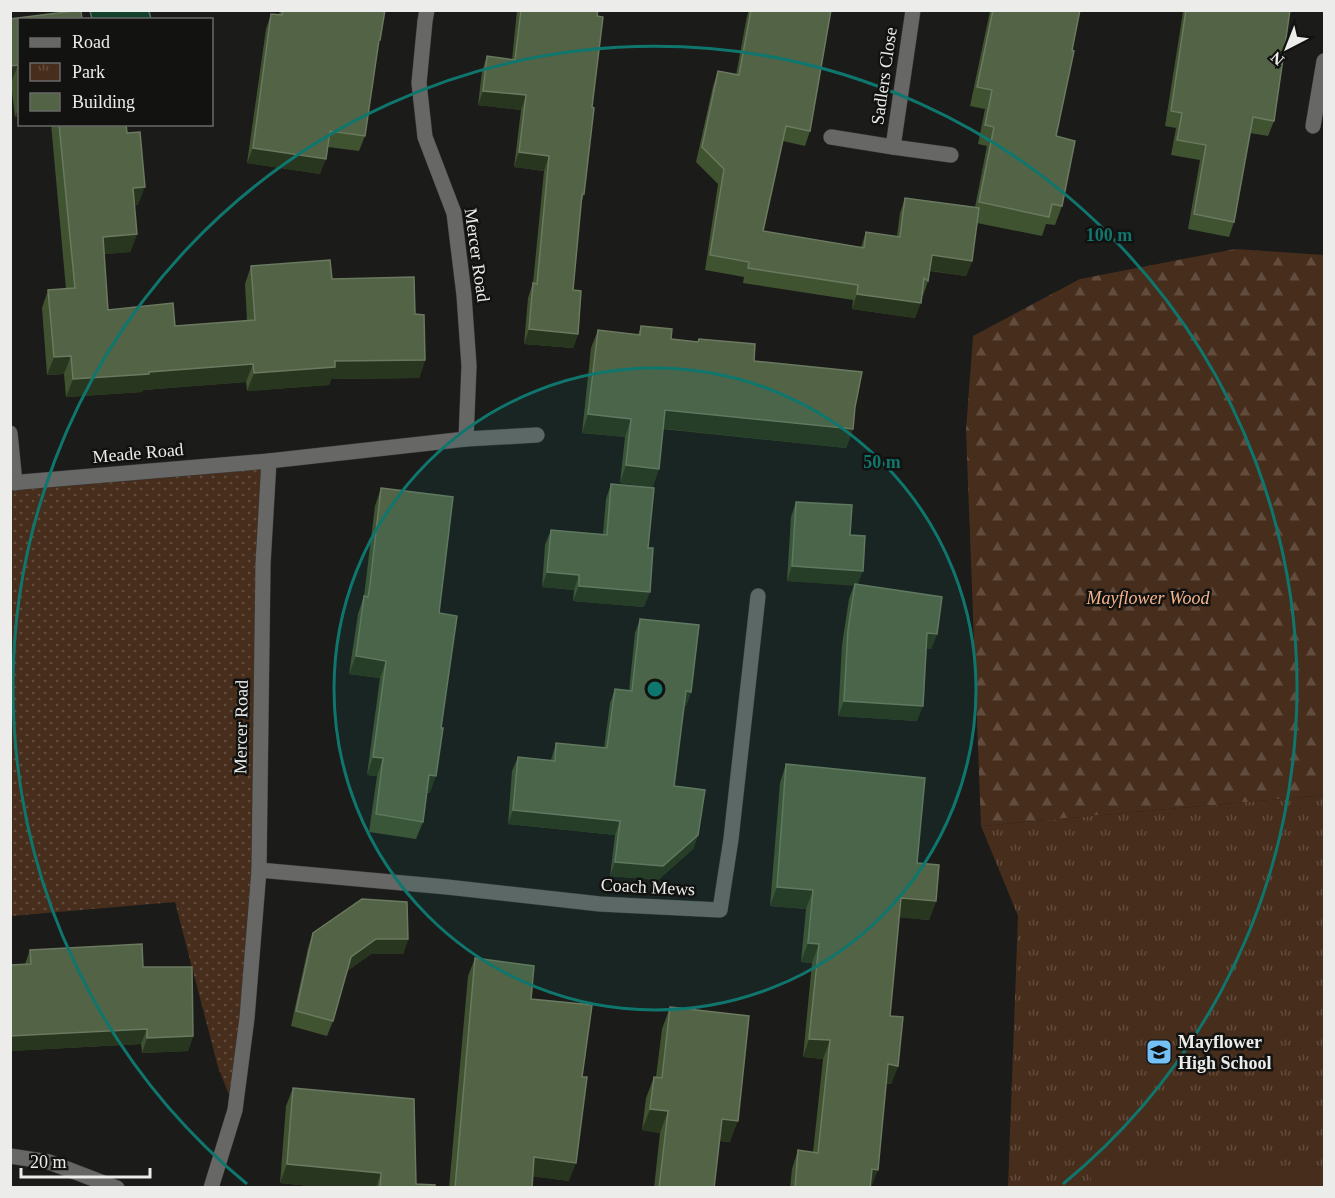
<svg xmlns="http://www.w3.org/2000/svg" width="1335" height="1198" font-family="Georgia,serif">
	<defs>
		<pattern id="grass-dots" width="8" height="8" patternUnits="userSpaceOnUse" patternTransform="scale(1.5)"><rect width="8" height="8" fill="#472d1c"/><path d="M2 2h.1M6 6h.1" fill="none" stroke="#624c3d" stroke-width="1.8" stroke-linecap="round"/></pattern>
		<pattern id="forest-firs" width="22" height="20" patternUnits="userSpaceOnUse" patternTransform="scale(1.5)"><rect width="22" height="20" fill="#472d1c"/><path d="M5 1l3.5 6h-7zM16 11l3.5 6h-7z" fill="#624c3d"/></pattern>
		<pattern id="park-tufts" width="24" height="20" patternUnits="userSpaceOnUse" patternTransform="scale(1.5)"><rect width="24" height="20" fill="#472d1c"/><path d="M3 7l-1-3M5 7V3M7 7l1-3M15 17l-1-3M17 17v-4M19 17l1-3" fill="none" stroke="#624c3d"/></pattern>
		<pattern id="water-rules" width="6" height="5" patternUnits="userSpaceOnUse" patternTransform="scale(1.5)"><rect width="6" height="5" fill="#12402b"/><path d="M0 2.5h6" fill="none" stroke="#355c4a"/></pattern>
	</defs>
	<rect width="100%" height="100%" fill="#1b1b19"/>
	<path fill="url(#grass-dots)" d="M269 461 259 870 235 1110 218 1067 175 902 11 916V483Z"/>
	<path fill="url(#forest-firs)" d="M1235 249 1324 255V795L981 826 966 430 973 336 1080 279Z"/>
	<path fill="url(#park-tufts)" d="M1324 795V1187H1008L1018 916 981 826Z"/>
	<path fill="#472d1c" d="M1324 1167V1187H1091V1168Z"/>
	<path fill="url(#water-rules)" stroke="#537464" stroke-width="1.5" d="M90 11H149L151 19H92Z"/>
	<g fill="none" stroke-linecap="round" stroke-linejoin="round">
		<g stroke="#383836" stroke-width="16">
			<g id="minor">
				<path d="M913 10 893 147 951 155"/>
				<path d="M1313 126 1324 61"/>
				<path d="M831 137 893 147"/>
				<path d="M10 433 15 483"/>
				<path d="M466 439 537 435"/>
				<path d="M10 483 269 461"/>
				<path d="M259 870 447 887 600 904 720 910 731 839 758 596"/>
				<path d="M10 1156 49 1162 117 1188"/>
				<path d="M211 1188 235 1110 247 1018 259 870 263 564 269 461 466 439 469 366 464 295 454 213 425 137 419 83 425 21 427 10"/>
			</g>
		</g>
		<use href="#minor" stroke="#676765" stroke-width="15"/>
	</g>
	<g fill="#405331">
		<path d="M280 10H385L377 48 365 136 359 151 328 147 320 174 247 163 266 29 271 14 279 15Z"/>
		<path d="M517 10H598L592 107 584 194 581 204 573 290 578 334 573 348 524 344 528 298 533 283 544 171 514 167 521 110 478 105 482 71 487 56 512 60Z"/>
		<path d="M749 10H831L810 131 805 146 783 141 763 231 861 247 866 232 897 236 900 213 905 198 975 207 987 146 978 144 985 109 970 106 990 11 988 10H1080L1056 136 1062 206 1055 225 1046 224 1042 236 977 223 972 261 966 276 930 271 928 281 923 296 922 295 915 318 852 309 853 300 743 283 744 277 705 270 718 184 696 162 713 86 718 71 736 75 747 16Z"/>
		<path d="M1173 10H1290L1274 121 1268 136 1250 133 1234 222 1229 237 1188 229 1200 160 1171 155 1176 128 1165 126 1183 12Z"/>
		<path d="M10 19 20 20V116L15 117 11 83H10Z"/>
		<path d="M51 124H126L138 205H134L137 234 130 252 104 254 108 310 175 326 247 321 245 284 251 266 332 279 415 314 425 360 419 378 331 379 329 385 247 391 246 382 143 390 142 392 66 397 64 374 47 375 42 308 48 290 66 289Z"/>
		<path d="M641 326 671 339 698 342 699 339 754 361 855 407 853 429 846 448 663 429 653 487 620 483 625 437 582 433 591 348 598 330 638 335Z"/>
		<path d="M611 484 648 548 644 607 573 601 574 590 542 587 545 545 551 530 603 534 606 499Z"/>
		<path d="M381 488 439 613 430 793H427L423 822 416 839 369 832 377 776 367 775 380 678 349 674 358 614 364 596 375 506Z"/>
		<path d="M796 502 858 585 937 634 931 649 926 648 917 721 838 716 842 645 849 599 854 585 787 581 791 517Z"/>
		<path d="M640 619 691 692 686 706 684 705 674 786 698 835 693 849 658 880 610 876 615 835 508 824 512 771 518 757 551 760 556 743 604 748 610 703 615 689 629 691 635 633Z"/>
		<path d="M786 764 917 863 936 901 929 920 899 917 890 1016 898 1066 891 1084H886L871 1188H790L792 1169 798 1150 813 1152 823 1059 803 1057 812 963 801 962 806 909 770 906 780 783Z"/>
		<path d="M313 933 408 939 403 954H371L347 971 333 1021 327 1036 291 1026 308 948Z"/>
		<path d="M30 950 143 967 193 1036 188 1051 142 1053 141 1044 10 1051V965L25 964Z"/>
		<path d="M475 958 531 999 582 1077 569 1181 533 1176 532 1188H449L468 976Z"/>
		<path d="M670 1007 730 1142 719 1141 714 1188H654L660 1133 642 1130 646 1098 654 1077H656L662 1029Z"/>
		<path d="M293 1088 416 1184 434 1188H331L280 1183 286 1106Z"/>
	</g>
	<g fill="#29361f">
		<path d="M18 65 11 83H10V66Z"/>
		<path d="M483 91 526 95 521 110 478 105Z"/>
		<path d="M20 104V116L15 117Z"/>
		<path d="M253 148 326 159 320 174 247 163Z"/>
		<path d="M519 152 549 156 544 171 514 167Z"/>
		<path d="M145 187 138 205 126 206 133 188Z"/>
		<path d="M137 234 130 252 97 255 103 237Z"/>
		<path d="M932 255 972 261 966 276 927 270Z"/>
		<path d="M857 294 921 303 915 318 852 309Z"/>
		<path d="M529 329 578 334 573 348 524 344Z"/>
		<path d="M71 356 64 374 47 375 54 357Z"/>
		<path d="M425 360 419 378 331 379 329 385 247 391 254 373 335 361Z"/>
		<path d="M253 364 246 382 143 390 142 392 66 397 73 379 149 372Z"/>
		<path d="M665 410 853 429 846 448 658 428Z"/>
		<path d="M588 414 631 419 625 437 582 433Z"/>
		<path d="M626 465 659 469 653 487 620 483Z"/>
		<path d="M792 566 863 571 857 586 787 581Z"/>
		<path d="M547 572 579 575 574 590 542 587Z"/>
		<path d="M579 586 650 592 644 607 573 601Z"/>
		<path d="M927 633 937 634 931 649 922 648Z"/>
		<path d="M356 656 386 661 380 678 349 674Z"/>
		<path d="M686 691 691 692 686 706 681 705Z"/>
		<path d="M844 701 923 706 917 721 838 716Z"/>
		<path d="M373 757 383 758 377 776 367 775Z"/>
		<path d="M429 775 436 776 430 793 423 792Z"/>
		<path d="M513 810 620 821 615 835 508 824Z"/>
		<path d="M698 835 693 849 658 880 610 876 615 862Z"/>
		<path d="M777 887 813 890 806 909 770 906Z"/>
		<path d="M901 898 936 901 929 920 894 917Z"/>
		<path d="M376 939H408L403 954H371L346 972 351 957Z"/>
		<path d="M808 943 819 944 812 963 801 962Z"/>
		<path d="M147 1029 141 1044 10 1051V1036Z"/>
		<path d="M193 1036 188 1051 142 1053 147 1038Z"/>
		<path d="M809 1039 830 1040 823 1059 803 1057Z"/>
		<path d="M888 1064 898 1066 891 1084 881 1083Z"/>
		<path d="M650 1109 668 1111 660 1133 642 1130Z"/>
		<path d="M722 1119 738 1121 730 1142 714 1140Z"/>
		<path d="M534 1157 576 1163 569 1181 528 1176Z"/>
		<path d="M287 1164 381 1173 376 1188H331L280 1183Z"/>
		<path d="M872 1169 878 1170 871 1188H865Z"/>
	</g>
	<g fill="#526445" stroke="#6a795f" stroke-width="1.5">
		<path d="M81 10 82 20H20V80L18 65 10 66V19Z"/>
		<path d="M283 10H385L380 40H379L365 136 330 131 326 159 253 148 271 14 282 15Z"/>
		<path d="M521 10H598L597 16 603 17 592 107 594 108 584 194H582L573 290 581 291 578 334 529 329 533 283 537 284 549 156 519 152 526 95 483 91 487 56 515 60Z"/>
		<path d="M751 10H831L810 131 786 126 763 231 864 248 866 232 900 237 905 198 979 208 972 261 932 255 928 281 924 278 921 303 857 294 858 285 748 268 749 262 710 255 724 169 702 147 718 71 739 75Z"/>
		<path d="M993 10H1080L1072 50 1074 51 1056 136 1075 141 1062 206 1052 204 1049 217 979 202 994 127 985 125 992 90 977 87Z"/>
		<path d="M1186 10H1290L1274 121 1253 117 1234 222 1194 214 1206 145 1177 140 1182 113 1171 111Z"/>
		<path d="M59 124H126L127 133 140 132 145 187 133 188 137 234 103 237 108 310 173 303 175 326 255 320 251 266 330 260 332 279 414 277 415 314 424 315 425 360 335 361V367L254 373 253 364 149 372V374L73 379 71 356 54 357 48 290 75 288Z"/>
		<path d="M641 326 672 329 671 339 698 342 699 339 755 344 754 361 862 372 855 407 853 429 665 410 659 469 626 465 631 419 588 414 598 330 640 335Z"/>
		<path d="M611 484 654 488 648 548H653L650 592 579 586V575L547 572 551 530 607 535Z"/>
		<path d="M381 488 453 497 439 613 457 616 441 728H443L436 776 429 775 423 822 376 814 383 758 373 757 386 661 356 656 364 596 368 597 370 585Z"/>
		<path d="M796 502 852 505 850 535 865 536 863 571 792 566Z"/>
		<path d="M855 584 942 597 937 634 927 633 923 706 844 701 848 630Z"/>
		<path d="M640 619 699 625 691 692 686 691 674 786 705 790 698 835 663 866 615 862 620 821 513 810 518 757 555 761 556 743 607 748 615 689 632 691Z"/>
		<path d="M786 764 925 778 917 863 939 865 936 901 901 898 890 1016 903 1017 898 1066 888 1064 878 1170 872 1169 870 1188H795L798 1150 818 1153 830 1040 809 1039 819 944 808 943 813 890 777 887Z"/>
		<path d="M362 899 407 902 408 939H376L351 957 333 1021 296 1011 313 933Z"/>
		<path d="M142 944 143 967H192L193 1036 147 1038V1029L10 1036V965L31 964 30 950Z"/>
		<path d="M475 958 534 966 531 999 592 1005 582 1077H587L576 1163 534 1157 532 1188H455Z"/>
		<path d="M670 1007 749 1016 738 1121 722 1119 714 1188H659L668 1111 650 1109 654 1077 662 1078Z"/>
		<path d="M293 1088 414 1099 416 1184 435 1185 434 1188H380L381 1173 287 1164Z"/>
	</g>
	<circle cx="655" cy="689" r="321" fill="#0f766e" fill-opacity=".12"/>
	<g fill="none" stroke="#0f766e" stroke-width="3">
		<circle cx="655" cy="689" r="321"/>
		<path d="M247 1184A642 642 0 1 1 1063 1184"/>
	</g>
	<defs>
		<g id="school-square" transform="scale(1.35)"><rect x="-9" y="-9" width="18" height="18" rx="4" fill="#73c1f5" stroke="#121210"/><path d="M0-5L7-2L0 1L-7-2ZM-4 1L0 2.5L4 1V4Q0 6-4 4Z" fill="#111"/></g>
	</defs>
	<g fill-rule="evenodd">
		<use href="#school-square" x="1159" y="1052"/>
	</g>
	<g text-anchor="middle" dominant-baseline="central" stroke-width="5" stroke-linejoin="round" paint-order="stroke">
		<g font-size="18" fill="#ececea" stroke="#121210">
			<text transform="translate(884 76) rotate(-82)">Sadlers Close</text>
			<text transform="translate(477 255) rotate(82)">Mercer Road</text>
			<text transform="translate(138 453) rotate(-5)">Meade Road</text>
			<text transform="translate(241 727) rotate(-89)">Mercer Road</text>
			<text transform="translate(648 887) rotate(3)">Coach Mews</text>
		</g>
		<g font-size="18" font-style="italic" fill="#f6b48c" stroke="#121210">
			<text x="1148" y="598">Mayflower Wood</text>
		</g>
		<g font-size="18" font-weight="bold" fill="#ececea" stroke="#121210" text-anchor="start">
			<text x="1178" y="1042">Mayflower<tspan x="1178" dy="21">High School</tspan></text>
		</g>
	</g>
	<circle cx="655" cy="689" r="9" fill="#0f766e" stroke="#121210" stroke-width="3"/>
	<g font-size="18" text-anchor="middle" font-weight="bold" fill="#0f766e" stroke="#121210" stroke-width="5" stroke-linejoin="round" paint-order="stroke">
		<text x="1109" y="241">100 m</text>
		<text x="882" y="468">50 m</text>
	</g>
	<rect width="1335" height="1198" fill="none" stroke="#ececea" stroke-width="24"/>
	<rect x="18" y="18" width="195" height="108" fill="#121210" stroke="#696967" stroke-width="1.5"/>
	<rect x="30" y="38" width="30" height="9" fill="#676765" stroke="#696967" stroke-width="1.5"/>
	<text x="72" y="48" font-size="18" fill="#ececea">Road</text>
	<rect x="30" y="63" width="30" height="18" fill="url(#park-tufts)" stroke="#696967" stroke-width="1.5"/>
	<text x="72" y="78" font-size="18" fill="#ececea">Park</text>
	<rect x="30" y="93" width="30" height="18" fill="#526445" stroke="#696967" stroke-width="1.5"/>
	<text x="72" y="108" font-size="18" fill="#ececea">Building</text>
	<g transform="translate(1287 48) rotate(222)" stroke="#121210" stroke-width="4.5" paint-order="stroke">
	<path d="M0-4.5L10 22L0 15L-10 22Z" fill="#ececea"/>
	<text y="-9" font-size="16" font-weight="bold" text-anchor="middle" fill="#ececea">N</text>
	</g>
	<path d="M21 1168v9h129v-9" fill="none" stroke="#ececea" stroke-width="3"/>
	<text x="30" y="1168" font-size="18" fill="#ececea" stroke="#121210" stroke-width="4.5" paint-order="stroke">20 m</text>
</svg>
